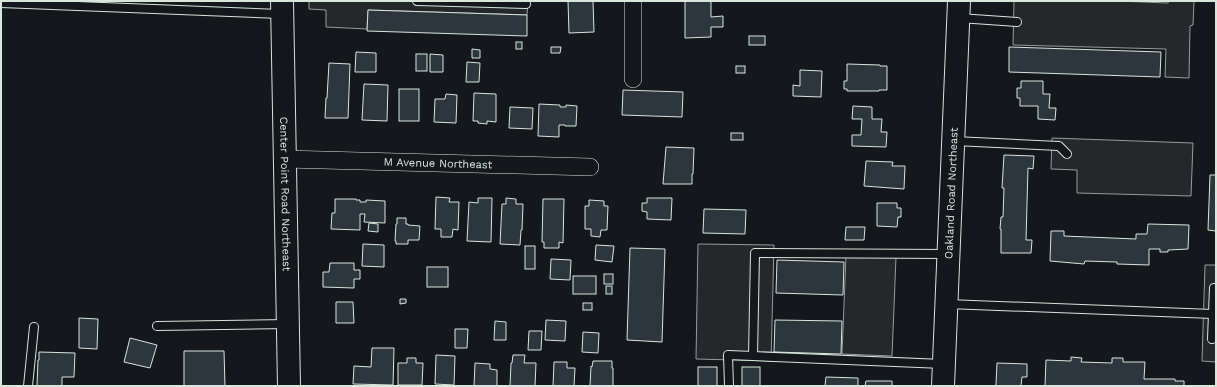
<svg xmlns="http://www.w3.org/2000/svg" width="1217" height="387" font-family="'Work Sans',sans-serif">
	<rect width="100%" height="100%" fill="#14181c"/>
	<g fill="#24282b" stroke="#939e99">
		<path d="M309 1H528L527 15 368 10 367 29 326 27V10L309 9Z"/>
		<path d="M1014 1H1117L1168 3 1169 1H1194L1193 25 1190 26 1189 78 1165 77 1166 49 1013 45Z"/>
		<path d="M1052 138 1193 143 1191 196 1077 193V170L1051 169Z"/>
		<path d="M698 244 774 245 771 361 696 359Z"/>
		<path d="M846 255 896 257 892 356 842 354Z"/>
		<path d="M1205 265H1216V362L1202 361Z"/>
	</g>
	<g fill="#2c363c" stroke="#d8e6dc">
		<path d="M568 1H593L594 32 569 33Z"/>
		<path d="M685 1H711V17L723 16V27H711V37L685 38Z"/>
		<path d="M368 10 527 15V36L367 31Z"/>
		<rect x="749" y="36" width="16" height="9"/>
		<rect x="516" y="42" width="6" height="7"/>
		<path d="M551 47H561L560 53H551Z"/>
		<path d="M1009 47 1161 52 1160 77 1009 72Z"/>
		<path d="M472 49 480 50V58H472Z"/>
		<path d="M356 52 376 53V72H355Z"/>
		<rect x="416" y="54" width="11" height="17"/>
		<path d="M430 54 443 55V72H430Z"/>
		<path d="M467 62 480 63 479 82H466Z"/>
		<path d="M329 63 350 64 348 118H325L326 98H327Z"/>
		<path d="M847 64 880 65V66H887V90H879V91H847V89H844V81H847Z"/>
		<rect x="736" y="66" width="9" height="7"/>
		<path d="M800 70 822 71 821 97 793 96V85L800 86Z"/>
		<path d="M1021 81H1043V94H1050L1049 108H1056L1055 120 1038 119V106H1020V98H1017V88H1021Z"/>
		<path d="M364 84 388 85 387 121 362 120Z"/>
		<rect x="399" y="89" width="20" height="32"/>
		<path d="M623 90 683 92 682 117 622 115Z"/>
		<path d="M474 93 496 94V122L487 121V124L478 123V121H473Z"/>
		<path d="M446 94 457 95 456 123 434 122 435 99H445Z"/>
		<path d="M539 104 560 105V107H566V105L577 106 576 126H565V125H559V137L538 136Z"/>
		<path d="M853 106 872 107V119H882L881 132H887L886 147 852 146V135H861L862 119H852Z"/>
		<path d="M510 107 533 108 532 129 509 128Z"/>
		<rect x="731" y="133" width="12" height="7"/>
		<path d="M666 147 694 148 693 174H692V184H663Z"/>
		<path d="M1004 155 1034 156 1033 169 1028 168 1026 240H1032L1031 253H1001V229H1000L1001 217H1003L1004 188H1002Z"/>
		<path d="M866 161 893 162 892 166H905L904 189 864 186Z"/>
		<path d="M1210 175H1216V231L1208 230Z"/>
		<path d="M436 197 450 198 449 202H459L458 230 453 229 452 237H441V229H435Z"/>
		<path d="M478 198H492L491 242 467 241 469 202 478 203Z"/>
		<path d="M506 198 516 199V204H523L522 230H521L520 245 500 244 502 204H506Z"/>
		<path d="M647 198H672L671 220 647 219V212L642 211V203H647Z"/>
		<path d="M335 199H356V200H360V202H366V200L385 201V223L364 222 365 214H360V230L331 229 332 213H335Z"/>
		<path d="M543 199H564L563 243 559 242V248H544V242H542Z"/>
		<path d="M589 200 604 201V206H608L607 230H601L600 237 591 236V229H585V206H589Z"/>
		<path d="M877 203H897V208H901V217H898L897 227 877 226Z"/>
		<path d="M704 209 746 210 745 234 703 233Z"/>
		<path d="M397 218H406V224H408V225L420 226 419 240H408V244H396V241H395L396 224H397Z"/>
		<path d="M369 223 378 224V232L368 231Z"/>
		<path d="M1148 224 1189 225 1188 249 1168 250V252H1160V249H1149V265L1117 264V262L1085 261 1084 264 1050 261 1051 231H1064V236L1136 239V234H1147Z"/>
		<path d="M846 227H865L864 240H845Z"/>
		<path d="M363 244 384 245V267L362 266Z"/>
		<path d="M596 245 614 246 612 262 595 260Z"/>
		<rect x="525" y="246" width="10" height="23"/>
		<path d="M630 248 665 249 662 342 627 340Z"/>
		<path d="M551 259 571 260 570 280 550 279Z"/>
		<path d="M777 260 844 262 843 295 776 293Z"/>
		<path d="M330 263H354V270H360V279H354V288L323 287V272H329Z"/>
		<rect x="427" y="267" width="21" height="20"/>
		<rect x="604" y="274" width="9" height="10"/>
		<rect x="573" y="276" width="23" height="18"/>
		<rect x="606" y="286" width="6" height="8"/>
		<path d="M400 299H406V303L400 304Z"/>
		<path d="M336 302H353L354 323H336Z"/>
		<rect x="583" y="303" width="9" height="7"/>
		<path d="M79 318 98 319 97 349 79 348Z"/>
		<path d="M546 320 566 321 565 341 545 340Z"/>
		<path d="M775 320 842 321 841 354 774 352Z"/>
		<path d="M495 321 506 322V340H494Z"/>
		<path d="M455 329H468L467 348H455Z"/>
		<path d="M529 331H542L541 350H528Z"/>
		<path d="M583 332 599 333 598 353 582 352Z"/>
		<path d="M130 338 157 345 150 368 124 362Z"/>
		<path d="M372 348H394L393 385 353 384 354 366 371 367Z"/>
		<path d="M184 351H224L225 386H184Z"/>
		<path d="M39 352 75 353 74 377H62V386H37L38 360H39Z"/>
		<path d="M436 355 455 356 454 385 435 384Z"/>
		<path d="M513 355H525L524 363H536L535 386H510L511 363H512Z"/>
		<path d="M1071 357 1082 358 1081 362 1112 363V358H1123V362H1145L1144 379H1175V381H1184V386H1045L1046 360 1071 361Z"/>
		<path d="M407 358H416V363H423L422 385H398V363H407Z"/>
		<path d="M593 361H612V368H613V386H590L591 366 592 367Z"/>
		<path d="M554 362H567V368H575L574 386H553Z"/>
		<path d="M475 363 490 364V369L497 370V386H474Z"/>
		<path d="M997 363 1027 364V377H1022L1021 386H995L996 384Z"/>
		<rect x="698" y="367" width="19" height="19"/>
		<rect x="742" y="367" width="18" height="19"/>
		<path d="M826 377 858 378V386H825Z"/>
		<path d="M866 381H892V386H865Z"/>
	</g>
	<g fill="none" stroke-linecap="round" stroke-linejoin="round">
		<g stroke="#d8e6dc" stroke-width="10">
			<g id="service">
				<path d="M417 1 526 4"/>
				<path d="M1 3 281 14"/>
				<path d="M959 18 1017 22"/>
				<path d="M954 141 1059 146 1067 154"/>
				<path d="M947 304 1213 314"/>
				<path d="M157 326 288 324"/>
				<path d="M1212 339 1214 288"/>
				<path d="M943 364 753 356 755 253 948 254"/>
				<path d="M28 386 34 327"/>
				<path d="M729 386 728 355 753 356"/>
			</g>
		</g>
		<g stroke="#d8e6dc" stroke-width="18">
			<g id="minor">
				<path d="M633 79V1"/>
				<path id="s1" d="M285 159 590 167"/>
			</g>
		</g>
		<g stroke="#d8e6dc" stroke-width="24">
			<g id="secondary">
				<path id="s2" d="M282 1 289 386"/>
				<path id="s3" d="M943 386 959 1"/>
			</g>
		</g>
		<use href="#service" stroke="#14181c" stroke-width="8"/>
		<use href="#minor" stroke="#14181c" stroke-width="17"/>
		<use href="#secondary" stroke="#14181c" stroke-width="22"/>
	</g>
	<g text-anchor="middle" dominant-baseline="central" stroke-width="3" stroke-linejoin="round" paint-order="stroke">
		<g font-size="11" fill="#d8e6dc" stroke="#14181c">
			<text stroke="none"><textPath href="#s1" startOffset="153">M Avenue Northeast</textPath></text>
			<text stroke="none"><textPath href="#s2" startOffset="193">Center Point Road Northeast</textPath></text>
			<text stroke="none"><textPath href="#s3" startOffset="193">Oakland Road Northeast</textPath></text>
		</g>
	</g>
	<rect width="1217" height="387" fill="none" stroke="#d8e6dc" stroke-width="4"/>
</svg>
